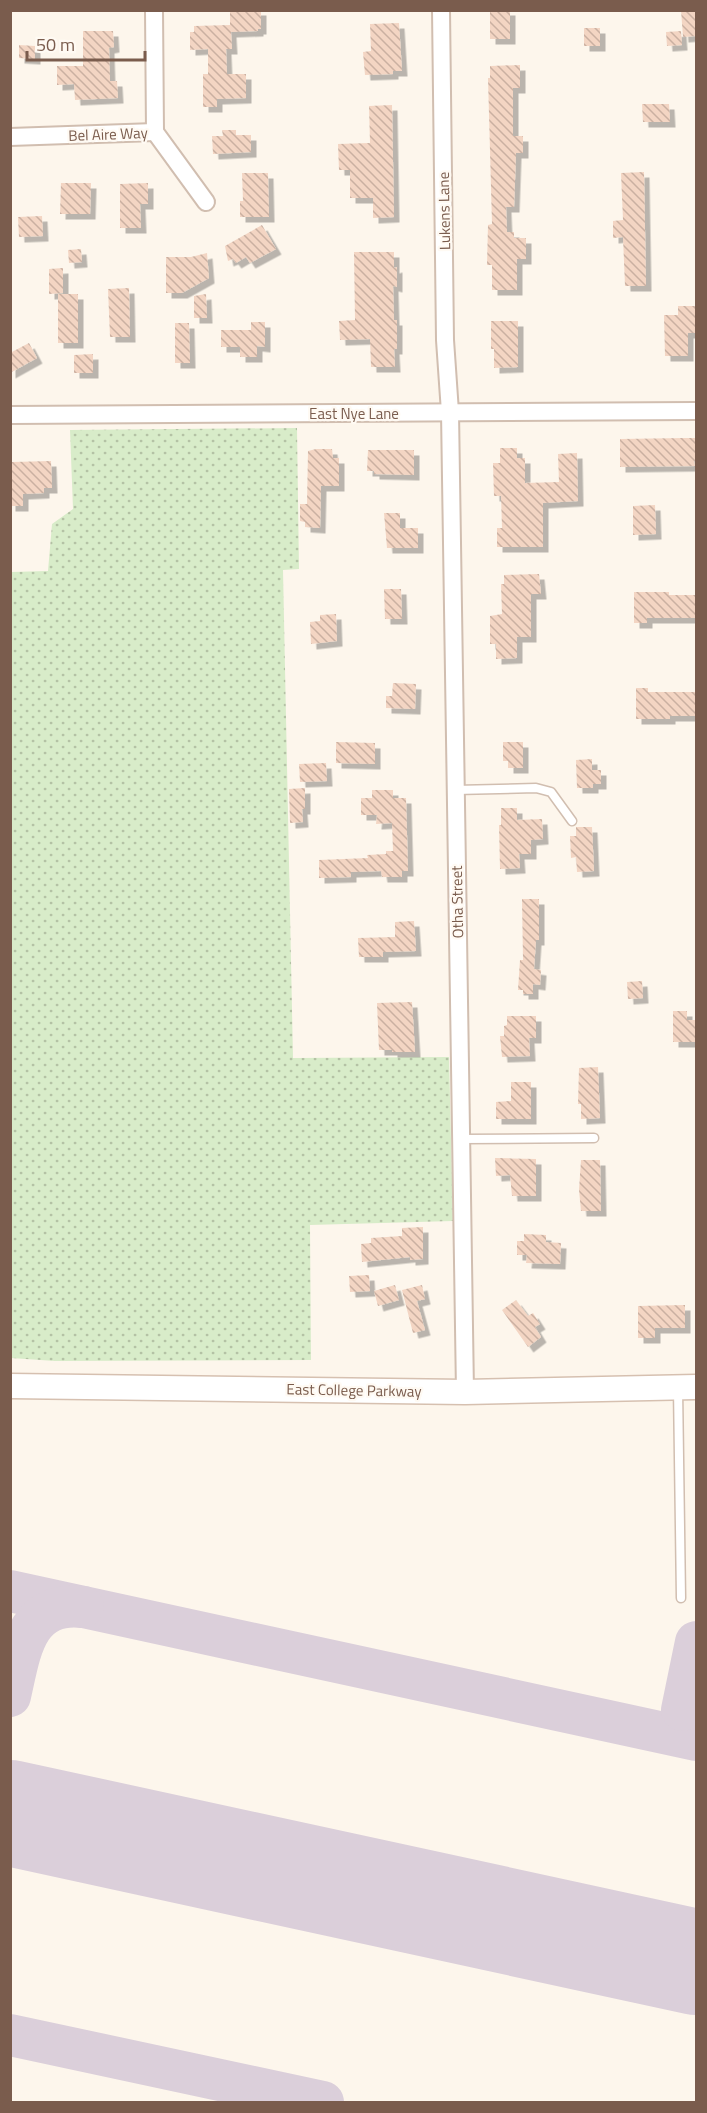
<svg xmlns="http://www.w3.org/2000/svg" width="707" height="2113" font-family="'Titillium Web',sans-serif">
	<defs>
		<pattern id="grass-dots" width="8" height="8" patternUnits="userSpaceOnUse" patternTransform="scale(1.5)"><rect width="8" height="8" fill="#d8ecc9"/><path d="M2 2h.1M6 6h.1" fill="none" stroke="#b4c2a5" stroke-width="1.8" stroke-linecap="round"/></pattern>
		<pattern id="building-back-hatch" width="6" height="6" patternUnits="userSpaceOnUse" patternTransform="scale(1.5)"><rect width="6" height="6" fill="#f3d5c3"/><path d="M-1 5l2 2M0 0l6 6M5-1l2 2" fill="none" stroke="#cab0a1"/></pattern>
		<filter id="shadow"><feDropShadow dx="5.5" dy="5.5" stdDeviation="0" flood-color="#0004"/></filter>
	</defs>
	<rect width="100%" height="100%" fill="#fdf6ec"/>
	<path fill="url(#grass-dots)" d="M297 428 299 569 283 570 293 1058 449 1057 453 1221 310 1225 311 1360 55 1361 11 1358V572L48 571 52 524 73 509 70 430Z"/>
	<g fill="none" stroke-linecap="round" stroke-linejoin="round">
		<g stroke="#dbcfda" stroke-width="42">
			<path d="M10 1591 696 1740"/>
			<path d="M10 1696C20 1652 25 1601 83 1607"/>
			<path d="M682 1710 696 1642"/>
			<path d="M10 1787 26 1805 49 1819 199 1851"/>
			<path d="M10 2035 323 2102"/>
		</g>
		<path stroke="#dbcfda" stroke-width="106" d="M10 1813 696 1962"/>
	</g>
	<g fill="url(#building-back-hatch)" filter="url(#shadow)">
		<path d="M230 10H261V29H258V31L231 32 232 49H226L227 74H246V98L217 99V107H203V74H208V49L190 50V32H194V26L230 25Z"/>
		<rect x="490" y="10" width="20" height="29"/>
		<path d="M681 10H696V36L683 37Z"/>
		<path d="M399 23 402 71H393V74L365 75 363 52 371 51 370 24Z"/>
		<rect x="584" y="28" width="16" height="18"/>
		<path d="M83 31H113L114 47 109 48 110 81H117L118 98 75 100 74 84 57 85V66H83Z"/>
		<path d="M681 31 682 45 667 46 666 32Z"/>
		<path d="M19 45 35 46V59L19 58Z"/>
		<path d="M520 65V88H513V136H523V153H516L514 207H506L507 232H514V238H526V259H517V290H492V265H487L488 225 492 224 488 78H490V66Z"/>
		<path d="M642 104H669L670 122H643Z"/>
		<path d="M392 105 394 217 373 218V198H350V170H339L338 144 370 143 369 106Z"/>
		<path d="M222 130H236V135H251V152L213 154 212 136H223Z"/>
		<path d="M644 172 646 286H625L623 237 613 238V221L623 220 621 173Z"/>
		<path d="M242 173H268L269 217H240V201H243Z"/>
		<path d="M61 183H91L90 214H60Z"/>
		<path d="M148 183V204H140L141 228H120V184Z"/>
		<path d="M42 216 43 236 19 237 18 217Z"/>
		<path d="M262 225 276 249 250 263 246 257 236 263 233 259 228 261 225 246Z"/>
		<path d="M81 249 82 262 69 263 68 250Z"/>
		<path d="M354 252H394V268L397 267V287L393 286 394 320H397V349H394L395 367H371L370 339 340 340 339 321 355 320Z"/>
		<path d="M207 253 209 278 182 293H166V257H191Z"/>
		<path d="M63 268V293L49 294V269Z"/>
		<path d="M129 288 130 337H110L108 289Z"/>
		<rect x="58" y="294" width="20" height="49"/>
		<path d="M206 294 207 318H194V296Z"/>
		<path d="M678 306H696V333H688V356H665L664 315H678Z"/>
		<path d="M491 321H518V367L494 368V349H491Z"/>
		<path d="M251 322H265V347L257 346V357H240V347H221V330H251Z"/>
		<path d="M175 323H189L190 363H175Z"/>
		<path d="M29 343 37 358 10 373V353Z"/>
		<path d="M93 354V373H74V355Z"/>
		<path d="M684 438H696V461H694L695 466 620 467V439Z"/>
		<path d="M500 448H517V458H525V483L559 482 558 454 577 453 578 501 543 503V547H497V528H502L501 496H494L493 463H500Z"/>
		<path d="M316 449H332L333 458H339V486H321L320 528 305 527V522L300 521V504H307L308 451Z"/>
		<path d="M368 450H414V475L374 474V471H367Z"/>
		<path d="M51 461 52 488H44V493L23 494V506H10V465H12V462Z"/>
		<path d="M655 505 656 534 633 535V506Z"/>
		<path d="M384 513H400V528H418V548H387Z"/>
		<path d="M539 574 541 594H531V637H517V658L496 659V644H490V616L502 614 501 584H504V575Z"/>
		<path d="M384 589H401L402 619H385Z"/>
		<path d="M634 592H669V595H696V618H647V623H634Z"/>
		<path d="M336 614 337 641 311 644 310 622 320 621V615Z"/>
		<path d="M393 683 416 684 415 709 386 708V696H392Z"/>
		<path d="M636 688H648V692H696V716H670V719H636Z"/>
		<path d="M336 742 375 743V764L336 763Z"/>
		<path d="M503 742H523V768H508V761H503Z"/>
		<path d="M592 759V770H601V784H593V788H577L576 760Z"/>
		<path d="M326 763 327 781 300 782 299 764Z"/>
		<path d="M305 788V809H302L303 822 290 823 289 789Z"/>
		<path d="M372 790H393V798H406L408 871H402V877H382L381 871 351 872V877L319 878V860L368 858 367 855 386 854V851H393L392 823 376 824 377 815H361V798H372Z"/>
		<path d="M501 808H517V820L542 819 543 839 531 840V854H519L520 868 500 869 499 825H501Z"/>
		<path d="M576 827H592L594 871 577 872 576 857 571 858 570 836H576Z"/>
		<path d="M522 899H539V940H536L534 969 541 970 540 985 533 984V994H523V990H518L520 960H523Z"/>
		<path d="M414 921 416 951 383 952V957H359L358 938 395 937V922Z"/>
		<path d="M642 981 643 998 628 999 627 982Z"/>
		<path d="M412 1002 415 1052H392V1050H379L377 1003Z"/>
		<path d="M673 1011H687V1020H696V1042H673Z"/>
		<path d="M507 1016H536V1038H529L530 1056 502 1057 500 1036H504V1026L507 1025Z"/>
		<path d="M598 1067 600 1118 581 1119V1104H578L579 1068Z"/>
		<path d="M511 1082H531V1119H496V1102L511 1101Z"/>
		<path d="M495 1158 536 1159V1196H512L510 1175 496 1176Z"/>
		<path d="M581 1160H600L601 1211H581L579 1190Z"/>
		<path d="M423 1227V1259L410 1260V1257L362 1262 361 1244 371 1243V1238L402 1236V1228Z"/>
		<path d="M524 1234 546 1235V1242L561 1243 560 1264 526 1263 527 1255H517V1241H524Z"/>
		<path d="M369 1275 370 1291 350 1292 349 1276Z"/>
		<path d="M395 1285 399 1300 378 1306 374 1291Z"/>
		<path d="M422 1285 425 1299 417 1301 425 1330 413 1333 402 1290Z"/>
		<path d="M516 1300 528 1316 533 1313 540 1324 535 1327 541 1337 528 1347 502 1310Z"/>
		<path d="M685 1305V1328H655V1338H638V1306Z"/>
	</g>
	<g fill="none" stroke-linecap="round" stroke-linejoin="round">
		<g stroke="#d1beb0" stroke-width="11">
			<g id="lane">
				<path d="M455 790 536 788 551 792 572 821"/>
				<path d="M462 1139 594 1138"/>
				<path d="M678 1388 681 1598"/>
			</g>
		</g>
		<g stroke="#d1beb0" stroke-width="20">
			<g id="street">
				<path d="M154 10 155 132"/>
				<path d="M441 10 445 340 450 412 465 1392"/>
				<path d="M155 132 206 202"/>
				<path d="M10 137 155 132"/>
				<path d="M10 415 696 411"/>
			</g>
		</g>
		<g stroke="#d6c0b0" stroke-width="27">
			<path id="secondary" d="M10 1386 465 1392 696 1387"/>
		</g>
		<use href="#lane" stroke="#fff" stroke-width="8"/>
		<use href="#street" stroke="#fff" stroke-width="16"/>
		<use href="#secondary" stroke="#fff" stroke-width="24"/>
	</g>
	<g text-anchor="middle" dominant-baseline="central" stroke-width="4.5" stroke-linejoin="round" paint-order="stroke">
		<g font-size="15" fill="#7a5c4d" stroke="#fffaf3">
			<text transform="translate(108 134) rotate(-2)">Bel Aire Way</text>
			<text transform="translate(444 211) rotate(-91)">Lukens Lane</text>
			<text x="354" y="413">East Nye Lane</text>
			<text transform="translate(457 902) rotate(-91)">Otha Street</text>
			<text transform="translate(354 1390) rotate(1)">East College Parkway</text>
		</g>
	</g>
	<rect width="707" height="2113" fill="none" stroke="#7a5c4d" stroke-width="24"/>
	<path d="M27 51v9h118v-9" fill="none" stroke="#7a5c4d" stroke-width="3"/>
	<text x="36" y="51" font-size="18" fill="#7a5c4d" stroke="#fffaf3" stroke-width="4.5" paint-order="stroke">50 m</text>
</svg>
